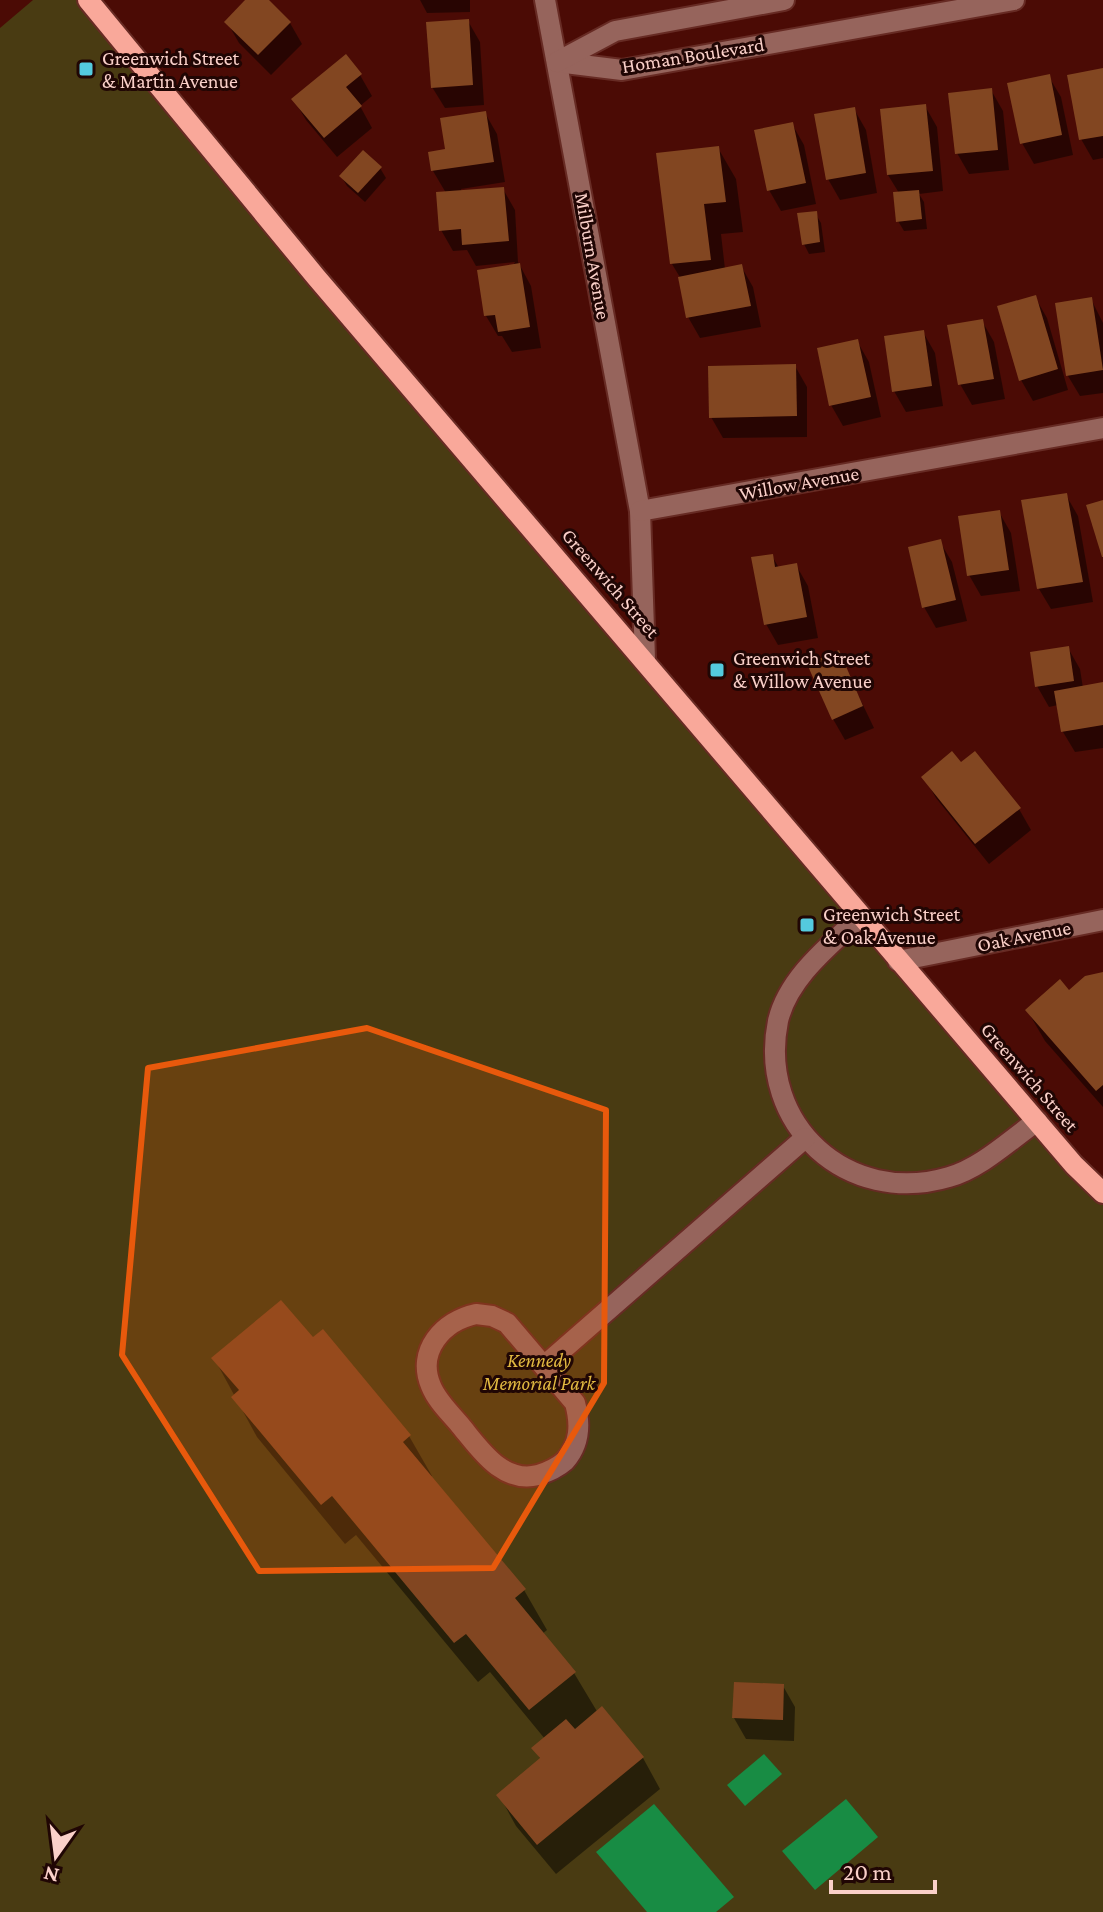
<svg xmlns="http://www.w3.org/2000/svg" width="1103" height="1912" font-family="'Crimson Pro',serif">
	<rect width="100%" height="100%" fill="#4b0b05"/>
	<path fill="#493b12" d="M33 0H88L1103 1193V1912H0V28Z"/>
	<g fill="#188c44">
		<path d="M764 1754 782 1774 745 1806 727 1785Z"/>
		<path d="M846 1799 878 1837 815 1890 782 1851Z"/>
		<path d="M654 1804 734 1897 716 1912H647L596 1852Z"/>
	</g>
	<g fill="#0007">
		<path d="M248 0H266L290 23 302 44 271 75 239 43 227 22Z"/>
		<path d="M420 0H470V12L427 13Z"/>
		<path d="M468 21 480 42 484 105 445 108 432 87Z"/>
		<path d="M1103 70V158L1093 160 1081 139Z"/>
		<path d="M360 75 372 96 360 106 372 128 337 157 306 120 294 100Z"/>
		<path d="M1049 77 1061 97 1073 155 1034 164 1022 143Z"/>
		<path d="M991 90 1003 111 1009 170 969 174 957 153Z"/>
		<path d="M925 106 937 127 943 191 919 194 924 202 927 229 904 231 898 221 899 193 888 175Z"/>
		<path d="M854 109 866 130 877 193 840 200 828 179Z"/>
		<path d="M485 113 497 134 505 182 461 189 462 192 503 189 515 210 518 262 531 286 541 348 512 352 502 336H498L486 316 515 262 476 266 467 250 453 251 441 230 446 193 433 171 447 151Z"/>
		<path d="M792 124 804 145 816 204 781 211 769 190Z"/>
		<path d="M718 148 736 179 743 232 721 234 725 269 741 266 753 287 761 327 700 338 688 317 681 279 672 264Z"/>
		<path d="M380 168 386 178 365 202 347 186 341 176Z"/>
		<path d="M815 213 821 223 825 252 809 254 804 244Z"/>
		<path d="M1035 297 1047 318 1068 390 1033 401 1021 380Z"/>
		<path d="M1091 299 1103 323V393L1080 396 1068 376Z"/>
		<path d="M982 321 994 342 1005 399 972 405 960 384Z"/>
		<path d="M923 332 935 353 943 406 906 412 894 391Z"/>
		<path d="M857 341 869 362 881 417 843 426 831 405Z"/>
		<path d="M795 366 807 387V437L723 438 711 417Z"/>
		<path d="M1066 495 1078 516 1093 602 1051 609 1039 589Z"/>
		<path d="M999 512 1011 533 1020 591 981 596 969 575Z"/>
		<path d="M940 542 952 562 967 621 936 628 924 607Z"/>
		<path d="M772 556 779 568 796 565 808 586 818 638 778 645 766 624Z"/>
		<path d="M1068 648 1080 669 1083 688 1103 685V748L1075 752 1063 732 1058 705 1049 707 1037 686Z"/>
		<path d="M838 653 874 728 845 740 833 719Z"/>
		<path d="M961 765 1019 809 1031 830 989 864 936 798 924 777Z"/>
		<path d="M1103 974V1107L1045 1041 1027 1010 1069 993Z"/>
		<path d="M312 1340 409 1436 432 1476 430 1477 524 1590 547 1630 542 1634 574 1673 598 1713 643 1758 660 1789 556 1874 516 1826 499 1795 541 1760 534 1748 545 1739 490 1672 478 1682 356 1535 345 1544 257 1437 214 1358Z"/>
		<path d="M783 1686 795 1707 794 1741 746 1739 734 1718Z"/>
	</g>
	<g fill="#824621">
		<path d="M245 0H269L291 22 258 55 224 22Z"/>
		<path d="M469 19 473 85 431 88 426 22Z"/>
		<path d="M346 54 362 74 346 87 362 106 324 138 291 99Z"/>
		<path d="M1103 68V136L1079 140 1067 75Z"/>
		<path d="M1050 74 1062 135 1020 144 1007 83Z"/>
		<path d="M992 88 998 150 955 154 948 93Z"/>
		<path d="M926 104 933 171 887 175 880 109Z"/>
		<path d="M855 107 866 173 826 180 814 114Z"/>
		<path d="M486 111 494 162 431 171 428 152 445 149 440 118Z"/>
		<path d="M793 122 806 183 767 191 754 130Z"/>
		<path d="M719 146 726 202 704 204 711 260 670 264 656 153Z"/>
		<path d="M363 150 382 167 358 193 339 176Z"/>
		<path d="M504 187 509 241 462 245 461 229 439 231 436 192Z"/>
		<path d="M919 190 922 219 896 222 893 192Z"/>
		<path d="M817 211 820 242 802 245 797 213Z"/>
		<path d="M520 263 530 327 498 332 495 315 484 316 477 270Z"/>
		<path d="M742 264 751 306 686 318 678 277Z"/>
		<path d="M1036 295 1058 369 1019 381 997 306Z"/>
		<path d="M1092 297 1103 370 1066 376 1055 303Z"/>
		<path d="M983 319 994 379 958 385 947 325Z"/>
		<path d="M924 330 932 386 892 392 884 336Z"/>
		<path d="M858 339 871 397 829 406 817 348Z"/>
		<path d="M796 364 797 416 709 418 708 366Z"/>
		<path d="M1067 493 1083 582 1037 589 1021 500Z"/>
		<path d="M1103 500V557H1102L1086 505Z"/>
		<path d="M1000 510 1009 570 967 576 958 516Z"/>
		<path d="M941 539 956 600 922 608 908 547Z"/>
		<path d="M773 554 775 567 797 563 807 617 764 625 751 557Z"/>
		<path d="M1069 646 1074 681 1035 687 1030 652Z"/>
		<path d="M839 650 863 706 832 720 807 664Z"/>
		<path d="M1103 682V725L1061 732 1054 691Z"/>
		<path d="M952 751 961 762 975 751 1021 808 975 844 921 777Z"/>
		<path d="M1103 972V1085L1096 1091 1025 1010 1060 979 1069 990 1085 976Z"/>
		<path d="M281 1300 313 1337 323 1329 411 1435 403 1442 526 1589 515 1598 576 1672 529 1710 466 1634 454 1643 332 1496 321 1505 231 1397 239 1390 211 1358Z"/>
		<path d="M734 1682 784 1684 783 1720 732 1718Z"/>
		<path d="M602 1706 644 1757 537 1845 496 1795 540 1758 531 1748 566 1719 575 1729Z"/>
	</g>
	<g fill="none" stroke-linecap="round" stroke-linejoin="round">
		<g stroke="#672b24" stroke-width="24">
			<g id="minor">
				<path d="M545 0 640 511 645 659"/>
				<path d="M557 62 622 70 1014 0"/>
				<path d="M557 62 615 31 784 0"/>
				<path d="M640 511 1103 428"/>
				<path d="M860 917C829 946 788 978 778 1021 757 1125 848 1207 949 1177 981 1168 1010 1140 1037 1121"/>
				<path d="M898 961 1103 920"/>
				<path d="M476 1314 492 1316 507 1323 575 1403C581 1425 580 1444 565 1461 557 1468 548 1472 538 1475 502 1484 480 1449 460 1425 450 1413 437 1401 431 1386 416 1351 443 1321 476 1314Z"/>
				<path d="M545 1365 805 1138"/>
			</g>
		</g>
		<g stroke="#672b24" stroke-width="24">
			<path id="major" d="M88 0 316 277 1074 1165 1103 1193"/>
		</g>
		<use href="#minor" stroke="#96645c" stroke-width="20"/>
		<use href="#major" stroke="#f9a89a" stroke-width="20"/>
	</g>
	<path fill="#e8590c" fill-opacity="0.2" stroke="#e8590c" stroke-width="6" stroke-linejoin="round" d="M367 1028 606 1110 604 1383 493 1568 259 1571 122 1355 148 1068Z"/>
	<g fill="#54cade" stroke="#200604" stroke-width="3">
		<rect x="78" y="61" width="16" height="16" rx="4"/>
		<rect x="709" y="662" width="16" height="16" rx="4"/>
		<rect x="799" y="917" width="16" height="16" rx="4"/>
	</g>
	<g text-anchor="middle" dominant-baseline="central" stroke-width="6" stroke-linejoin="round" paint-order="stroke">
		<g font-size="20" fill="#fad0c9" stroke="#200604">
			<text transform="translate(693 55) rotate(-9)">Homan Boulevard</text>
			<text transform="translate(593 256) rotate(80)">Milburn Avenue</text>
			<text transform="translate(799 483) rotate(-10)">Willow Avenue</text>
			<text transform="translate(611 583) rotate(49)">Greenwich Street</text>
			<text transform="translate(1024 936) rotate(-11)">Oak Avenue</text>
			<text transform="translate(1030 1077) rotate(49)">Greenwich Street</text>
		</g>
		<g font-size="20" fill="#fad0c9" stroke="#200604" text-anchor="start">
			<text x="102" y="58">Greenwich Street<tspan x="102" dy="23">&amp; Martin Avenue</tspan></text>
			<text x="733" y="658">Greenwich Street<tspan x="733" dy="23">&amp; Willow Avenue</tspan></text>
			<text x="823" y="914">Greenwich Street<tspan x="823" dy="23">&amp; Oak Avenue</tspan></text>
		</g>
		<g font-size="20" font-style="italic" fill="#e1b941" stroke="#200604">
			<text x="539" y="1360">Kennedy<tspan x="539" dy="23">Memorial Park</tspan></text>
		</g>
	</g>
	<g transform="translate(56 1856) rotate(194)" stroke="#200604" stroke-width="6" paint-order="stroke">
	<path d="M0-6L14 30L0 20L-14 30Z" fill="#fad0c9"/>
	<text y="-12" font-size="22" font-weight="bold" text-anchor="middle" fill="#fad0c9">N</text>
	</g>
	<path d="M831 1880v12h104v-12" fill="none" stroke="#fad0c9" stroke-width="4"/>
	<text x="843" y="1880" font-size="24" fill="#fad0c9" stroke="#200604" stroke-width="6" paint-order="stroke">20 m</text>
</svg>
